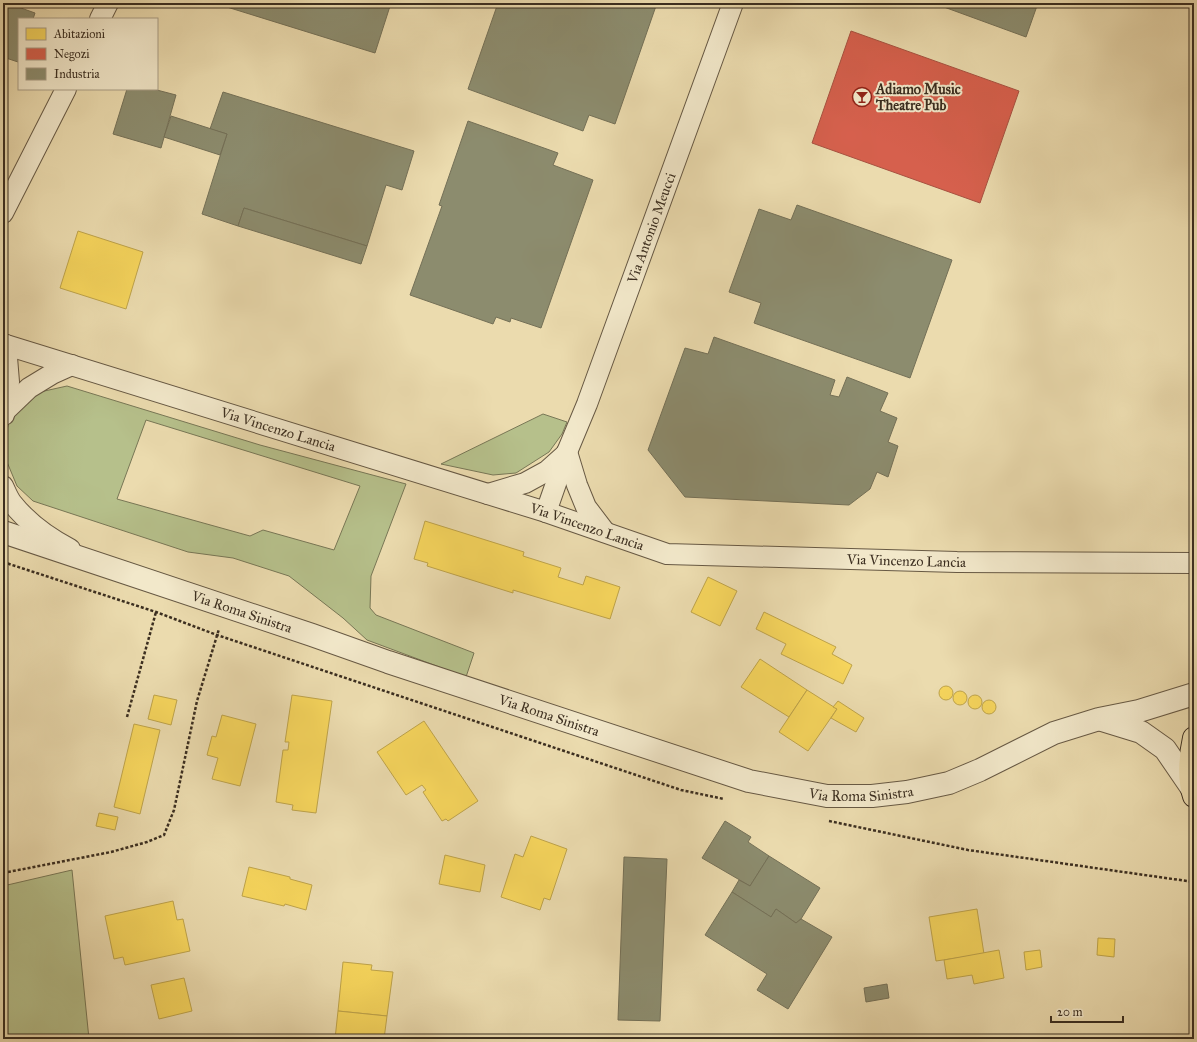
<svg xmlns="http://www.w3.org/2000/svg" width="1197" height="1042" font-family="'IM FELL Great Primer',serif">
	<rect width="100%" height="100%" fill="#ebdbae"/>
	<filter id="stains"><feTurbulence type="fractalNoise" baseFrequency=".005" numOctaves="4"/><feColorMatrix values="0 0 0 0 .2 0 0 0 0 .09 0 0 0 0 .02 0 0 0 .5 -.17"/></filter>
	<radialGradient id="worn" r=".72"><stop offset=".6" stop-color="#630" stop-opacity="0"/><stop offset="1" stop-color="#630" stop-opacity=".3"/></radialGradient>
	<g fill="#b6c08b" stroke="#787756" fill-rule="evenodd">
		<path d="M67 386 260 445 406 484 371 576 370 608 376 615 474 653 466 677 367 640 343 618 289 576 233 558 188 552 33 501 17 486 7 462 6 434 9 422 21 406 40 392ZM146 420 360 486 334 550 263 530 250 536 117 499Z"/>
		<path d="M543 414 567 422 562 434 549 452 516 473 493 475 441 464Z"/>
		<path d="M72 870 89 1039H3V886Z"/>
	</g>
	<g fill="#f6d55c" stroke="#bea34a">
		<path d="M78 231 143 252 126 309 60 288Z"/>
		<path d="M425 521 524 552 523 556 561 568 558 577 583 585 586 576 620 587 610 619 513 590V593L427 566 428 563 414 559Z"/>
		<path d="M708 577 737 591 720 626 691 612Z"/>
		<path d="M764 612 836 647 832 654 852 665 843 684 781 654 786 644 756 629Z"/>
		<path d="M760 659 807 690 789 717 741 687Z"/>
		<circle cx="946" cy="693" r="7"/>
		<path d="M807 690 837 709 808 751 779 732Z"/>
		<circle cx="960" cy="698" r="7"/>
		<path d="M154 695 177 700 171 725 148 719Z"/>
		<path d="M292 695 332 701 316 813 292 810 293 805 276 802 283 750H288L289 742H285Z"/>
		<circle cx="975" cy="702" r="7"/>
		<circle cx="989" cy="707" r="7"/>
		<path d="M838 701 864 718 856 732 831 718 837 709 833 707Z"/>
		<path d="M222 715 256 724 240 786 212 779 218 758 207 755 212 736 216 737Z"/>
		<path d="M424 721 478 801 448 821 446 819 442 821 423 792 426 790 422 785 406 795 377 752Z"/>
		<path d="M134 724 160 730 140 814 114 807Z"/>
		<path d="M99 813 118 817 115 830 96 826Z"/>
		<path d="M531 836 567 849 550 900 544 898 540 910 501 897 515 854 523 857Z"/>
		<path d="M445 855 485 865 480 892 439 884Z"/>
		<path d="M249 867 290 877V879L312 885 306 910 285 904 284 906 242 896Z"/>
		<path d="M173 901 177 920 183 919 190 951 125 965 123 957 114 959 105 916Z"/>
		<path d="M977 909 984 954 936 961 929 917Z"/>
		<path d="M1098 938 1115 939 1114 957 1097 955Z"/>
		<path d="M999 950 1004 978 974 984 972 975 947 979 944 960Z"/>
		<path d="M1040 950 1042 967 1026 970 1024 952Z"/>
		<path d="M343 962 372 965 371 970 393 972 387 1016 338 1011Z"/>
		<path d="M184 978 192 1011 159 1019 151 985Z"/>
		<path d="M338 1011 387 1016 384 1039H335Z"/>
	</g>
	<path fill="#d6604d" stroke="#a85140" d="M851 31 1019 91 980 203 812 143Z"/>
	<g fill="#8c8c6e" stroke="#747057">
		<path d="M3 3H7L35 13 33 19H19V58L18 62 3 57Z"/>
		<path d="M214 3H391L375 53Z"/>
		<path d="M498 3H657L615 124 589 115 583 131 468 89Z"/>
		<path d="M933 3H1038L1026 37Z"/>
		<path d="M127 89H153L176 95 161 148 113 134Z"/>
		<path d="M223 92 414 151 402 190 386 185 367 246 244 208 238 226 202 214 227 134 210 129Z"/>
		<path d="M171 116 227 134 220 155 164 137Z"/>
		<path d="M468 121 558 153 553 165 593 180 541 328 511 318 510 322 496 317 493 324 410 295 442 206 439 205Z"/>
		<path d="M797 205 952 260 910 378 754 323 761 303 729 292 759 209 791 220Z"/>
		<path d="M244 208 367 246 361 264 238 226Z"/>
		<path d="M714 337 835 380 830 395 839 397 847 377 888 393 880 411 897 418 888 442 898 446 888 477 877 472 870 489 849 505 685 497 648 450 685 348 708 354Z"/>
		<path d="M725 821 751 837 748 842 769 856 750 886 702 858Z"/>
		<path d="M769 856 820 888 801 919 796 923 776 909 771 917 732 892 739 880 750 886Z"/>
		<path d="M624 857 667 859 660 1021 618 1020Z"/>
		<path d="M732 892 771 917 776 909 796 923 801 919 832 937 788 1009 757 990 767 974 705 935Z"/>
		<path d="M887 984 889 998 866 1002 864 988Z"/>
	</g>
	<g fill="none" stroke-linecap="round" stroke-linejoin="round">
		<g stroke="#675944" stroke-width="22">
			<g id="minor">
				<path d="M100 19 108 3"/>
				<path d="M3 213 66 89"/>
				<path id="s1" d="M3 344 546 512 667 554 957 562 1194 563"/>
				<path d="M5 411 29 388 52 374 72 365"/>
				<path d="M4 415 9 382 6 345"/>
				<path d="M567 452 577 485 586 507 605 532"/>
				<path d="M3 486C6 492 8 498 12 503 27 522 49 538 70 549"/>
				<path d="M488 494 525 483 547 471 566 454"/>
				<path id="s2" d="M546 512 567 452 587 404 733 3"/>
			</g>
		</g>
		<g stroke="#675944" stroke-width="24">
			<g id="tertiary">
				<path id="s3" d="M3 532 312 635 388 662 749 781 827 796H872L907 792 949 783 980 770 1054 733 1099 719 1139 711 1194 694"/>
				<path d="M1102 720 1141 732 1165 749 1191 787"/>
			</g>
		</g>
		<g stroke="#3b2e20" stroke-width="24">
			<path id="primary" d="M1194 738C1190 756 1188 778 1194 796"/>
		</g>
		<g stroke="#3b2e20" stroke-width="2.5" stroke-dasharray="3 2" stroke-linecap="butt">
			<path d="M3 562 156 612 217 635 681 790 724 799"/>
			<path d="M127 717 156 612"/>
			<path d="M829 821 968 850 1194 882"/>
			<path d="M3 873 111 852 147 842 164 835 174 810 197 701 219 629"/>
		</g>
		<use href="#minor" stroke="#f2e8ca" stroke-width="20"/>
		<use href="#tertiary" stroke="#f2e8ca" stroke-width="22"/>
		<use href="#primary" stroke="#ebdbae" stroke-width="22"/>
	</g>
	<defs>
		<g id="bar-ring" transform="scale(1)"><circle r="9.5" fill="#f2e8ca" stroke="#8f2418" stroke-width="1.5"/><path d="M-6-5H6L.8 .8V4.5H3.5V6h-7V4.5H-.8V.8Z" fill="#8f2418"/></g>
	</defs>
	<g fill-rule="evenodd">
		<use href="#bar-ring" x="862" y="97"/>
	</g>
	<g text-anchor="middle" dominant-baseline="central" stroke-width="4" stroke-linejoin="round" paint-order="stroke">
		<g font-size="14" font-weight="bold" fill="#3b2e20" stroke="#f2e8ca" text-anchor="start">
			<text x="876" y="89">Adiamo Music<tspan x="876" dy="16">Theatre Pub</tspan></text>
		</g>
		<g font-size="14" fill="#3b2e20" stroke="#f2e8ca">
			<text stroke="none"><textPath href="#s2" startOffset="303">Via Antonio Meucci</textPath></text>
			<text stroke="none"><textPath href="#s1" startOffset="288">Via Vincenzo Lancia</textPath></text>
			<text stroke="none"><textPath href="#s1" startOffset="612">Via Vincenzo Lancia</textPath></text>
			<text stroke="none"><textPath href="#s1" startOffset="936">Via Vincenzo Lancia</textPath></text>
			<text stroke="none"><textPath href="#s3" startOffset="252">Via Roma Sinistra</textPath></text>
			<text stroke="none"><textPath href="#s3" startOffset="576">Via Roma Sinistra</textPath></text>
			<text stroke="none"><textPath href="#s3" startOffset="900">Via Roma Sinistra</textPath></text>
		</g>
	</g>
	<rect width="1197" height="1042" fill="none" stroke="#ebdbae" stroke-width="16"/>
	<rect x="4" y="4" width="1189" height="1034" fill="none" stroke="#3b2e20" stroke-width="2"/>
	<rect x="8" y="8" width="1181" height="1026" fill="none" stroke="#3b2e20"/>
	<rect x="18" y="18" width="140" height="72" fill="#f2e8ca" stroke="#a99e86"/>
	<rect x="26" y="28" width="20" height="12" fill="#f6d55c" stroke="#a99e86"/>
	<text x="54" y="38" font-size="12" fill="#3b2e20">Abitazioni</text>
	<rect x="26" y="48" width="20" height="12" fill="#d6604d" stroke="#a99e86"/>
	<text x="54" y="58" font-size="12" fill="#3b2e20">Negozi</text>
	<rect x="26" y="68" width="20" height="12" fill="#8c8c6e" stroke="#a99e86"/>
	<text x="54" y="78" font-size="12" fill="#3b2e20">Industria</text>
	<path d="M1051 1016v6h72v-6" fill="none" stroke="#3b2e20" stroke-width="2"/>
	<text x="1057" y="1016" font-size="12" fill="#3b2e20" stroke="#f2e8ca" stroke-width="3" paint-order="stroke">20 m</text>
	<rect width="100%" height="100%" filter="url(#stains)"/>
	<rect width="100%" height="100%" fill="url(#worn)"/>
</svg>
